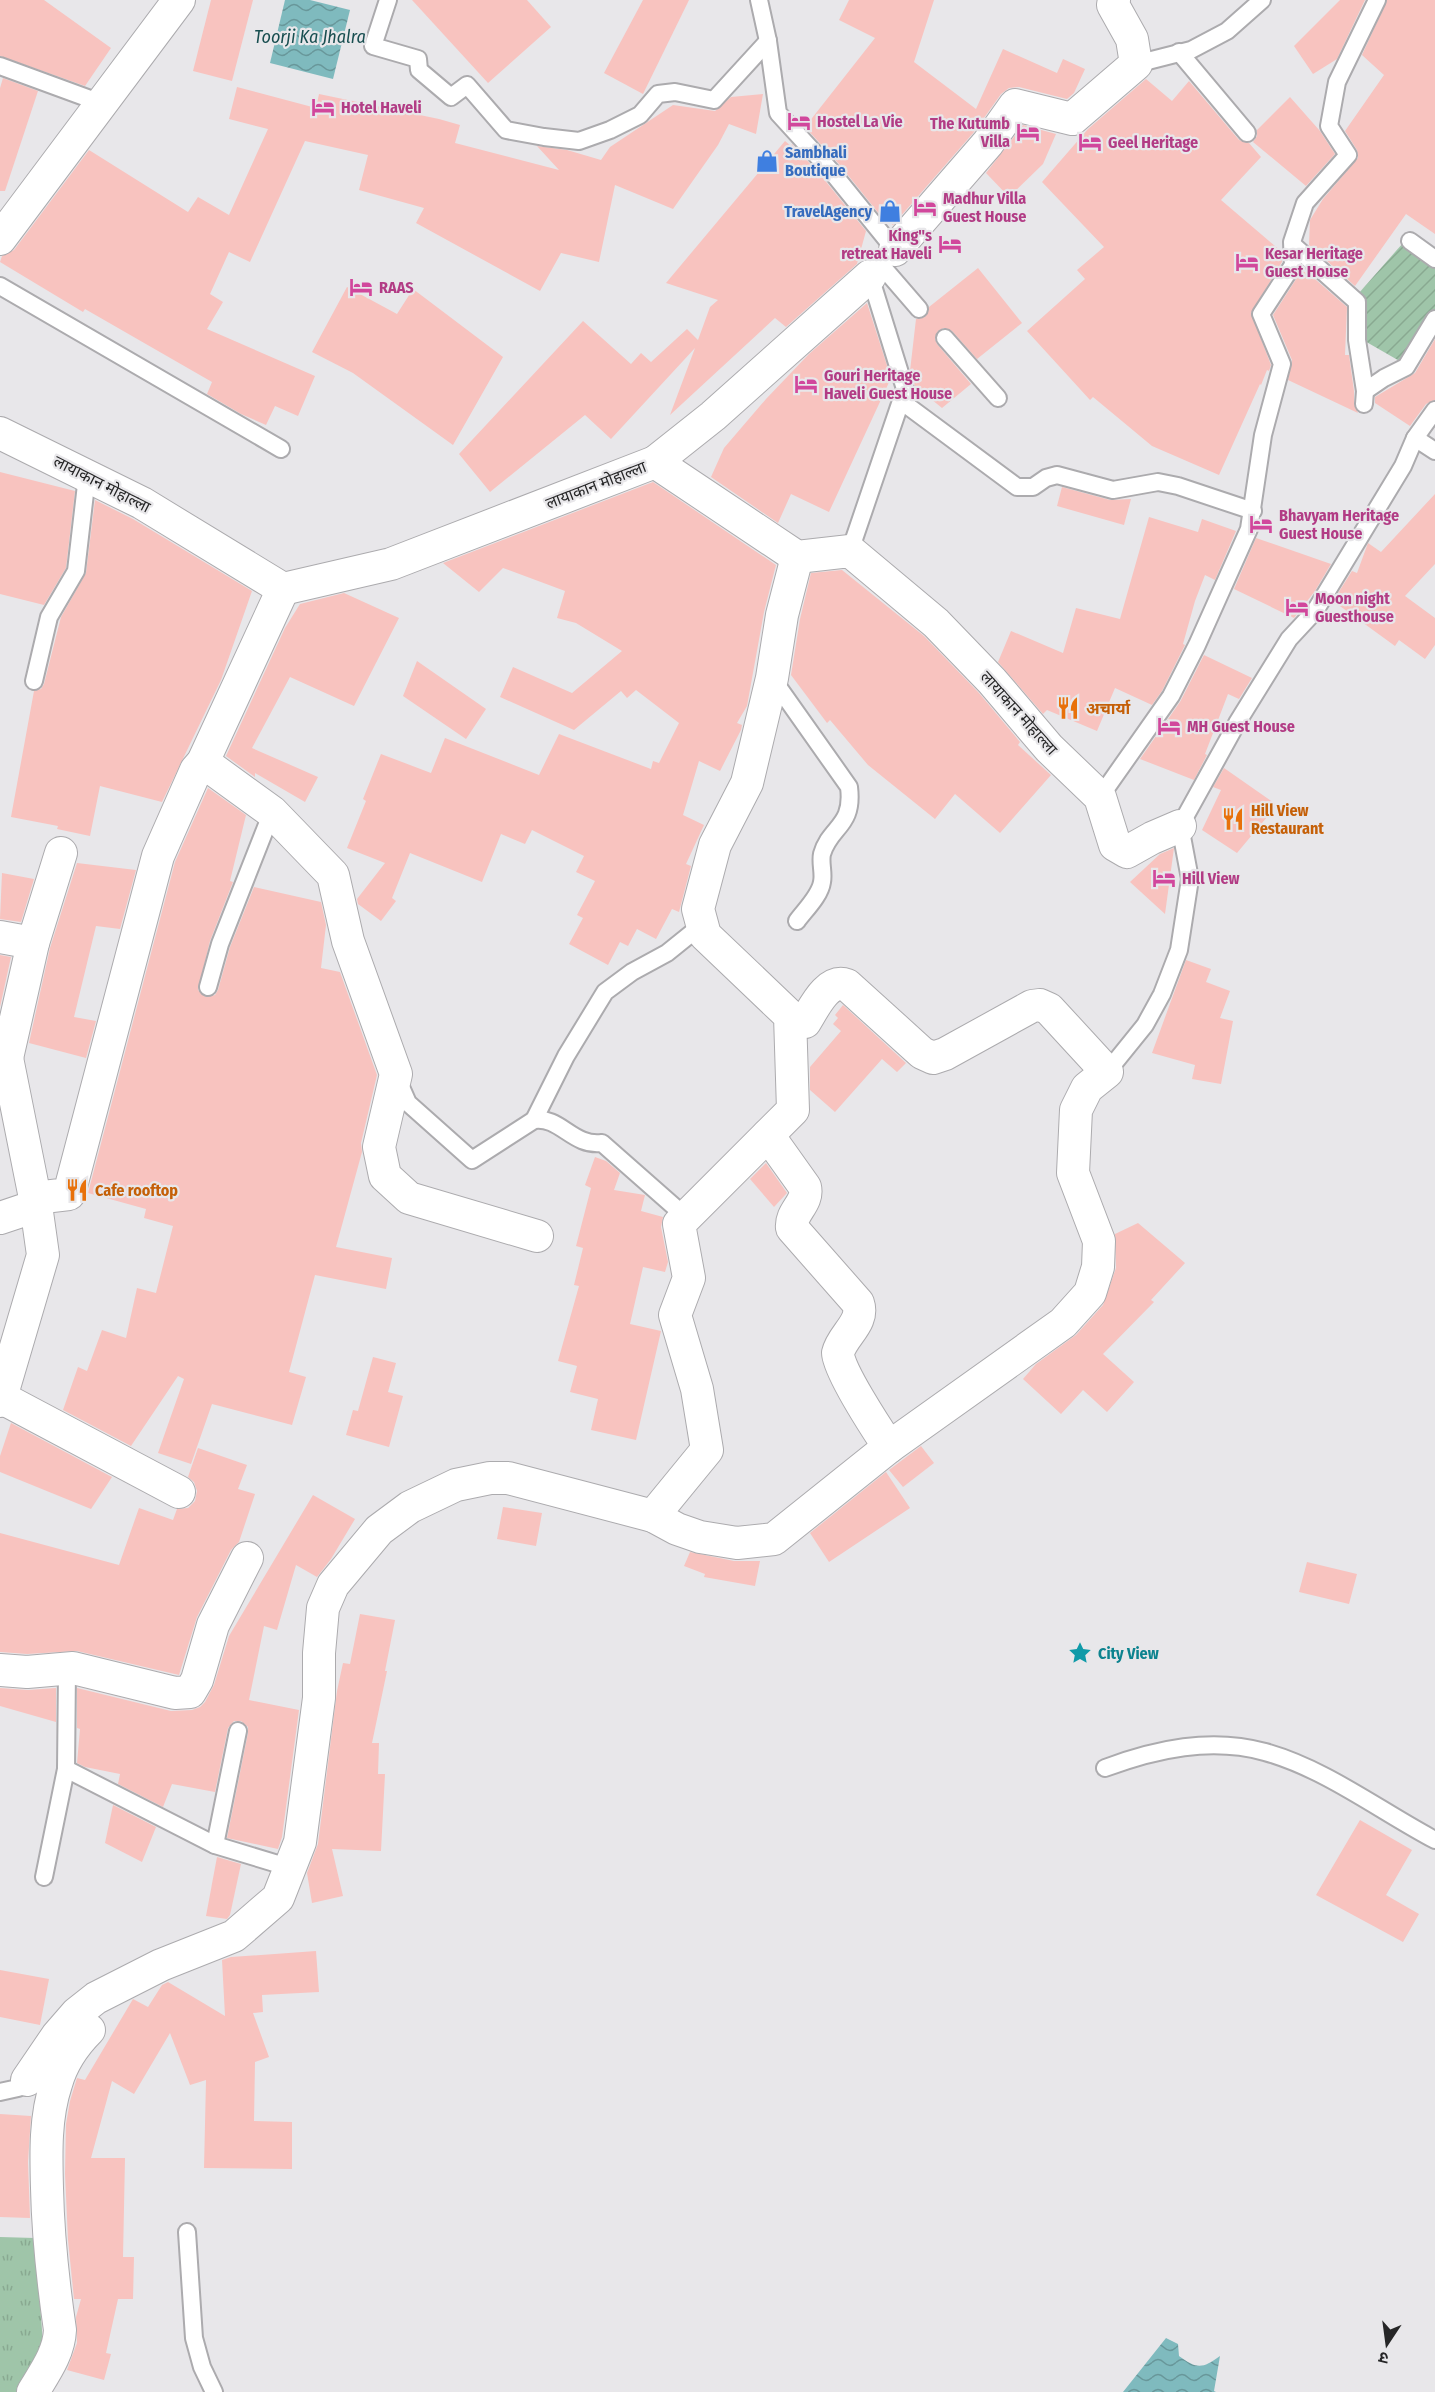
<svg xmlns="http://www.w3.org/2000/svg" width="1435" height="2392" font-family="'Fira Sans Condensed','Noto Sans Devanagari',sans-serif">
	<defs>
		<pattern id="park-tufts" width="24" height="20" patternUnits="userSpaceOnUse" patternTransform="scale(1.5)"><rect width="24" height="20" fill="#9fc5a9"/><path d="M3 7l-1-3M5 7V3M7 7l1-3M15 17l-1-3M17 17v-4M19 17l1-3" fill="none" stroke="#89a991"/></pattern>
		<pattern id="garden-furrows" width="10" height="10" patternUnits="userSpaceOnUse" patternTransform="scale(1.5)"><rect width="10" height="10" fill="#9fc5a9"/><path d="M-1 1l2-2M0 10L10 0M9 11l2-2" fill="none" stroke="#89a991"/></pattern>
		<pattern id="water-waves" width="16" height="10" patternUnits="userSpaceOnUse" patternTransform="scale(1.5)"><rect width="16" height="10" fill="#7fbabe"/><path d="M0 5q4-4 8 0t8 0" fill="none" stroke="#68979a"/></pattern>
	</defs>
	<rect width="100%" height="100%" fill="#e8e7ea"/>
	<path fill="url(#park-tufts)" d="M0 2237 35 2238 43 2343 16 2392H0Z"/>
	<path fill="url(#garden-furrows)" d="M1403 243 1435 266V310L1403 363 1363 340 1359 293Z"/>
	<g fill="url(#water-waves)">
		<path d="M285 0H310L350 10 333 79 270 63Z"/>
		<path d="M1166 2338 1178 2344 1179 2356C1197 2369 1202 2369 1220 2356L1214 2391 1216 2392H1123Z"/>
	</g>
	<g fill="#f8c3bf">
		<path d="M0 0H44L111 48 85 86 0 56Z"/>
		<path d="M211 0H253L232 81 193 71Z"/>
		<path d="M412 0H527L551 27 488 83Z"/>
		<path d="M643 0H689L643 94 604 73Z"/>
		<path d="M849 0H934L914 62 976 109 1003 49 1057 73 1063 59 1085 69 1074 93 1067 99 1019 87 1009 88 1001 94 974 132 893 225 880 215 839 164 805 127 875 38 839 20Z"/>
		<path d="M1340 0H1365L1337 59 1313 74 1294 46Z"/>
		<path d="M1387 0H1435V234L1406 214 1355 286 1309 245 1310 220 1323 199 1358 158 1357 150 1345 131 1384 75 1362 55Z"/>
		<path d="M3 78 38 91 5 191H0V88Z"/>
		<path d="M1146 79 1172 101 1189 81 1239 140 1249 143 1261 157 1221 200 1282 252V262L1251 313 1271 365 1269 371 1267 370 1261 385 1260 384 1219 475 1152 446 1093 397 1090 400 1027 331 1085 279 1077 270 1104 247 1042 182 1088 129Z"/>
		<path d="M237 87 316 108 319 94 439 119 460 125 455 143 559 170 537 146 567 150 601 160 610 147 673 105 715 111 731 97 763 94 756 134 729 124 718 145 673 209 615 185 599 262 561 253 540 291 416 223 424 208 359 190 368 155 305 141 250 262 229 252 210 294 223 302 207 329 315 376 298 416 275 406 266 425 241 414 207 394 212 382 85 309 83 312 0 262 2 256 14 250 89 150 188 212 198 197 229 215 268 129 229 119Z"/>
		<path d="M1290 97 1320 131 1335 154 1306 186 1253 142 1257 136V130Z"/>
		<path d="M1023 125 1056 134 1043 164 1009 197 986 173Z"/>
		<path d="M785 141 791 146 792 144 823 178 866 231 857 264 786 327 775 318 670 415 695 348 611 439 585 415 490 492 459 454 583 321 631 364 641 353 651 362 687 329 698 340 710 307 718 300 666 283Z"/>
		<path d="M978 268 1022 323 977 359 952 331 944 328 938 331 935 339 937 344 971 384 942 408 915 386 910 371 916 319 925 317 929 307Z"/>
		<path d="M1302 270 1308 275V273L1347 307 1345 355H1349L1354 391V404L1358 413 1288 380 1292 360 1273 315Z"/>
		<path d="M347 287 397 314 413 289 503 357 453 445 353 373 312 352Z"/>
		<path d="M867 303 891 378 829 512 791 494 778 523 711 477 724 448 766 399 809 354Z"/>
		<path d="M1435 339V400L1426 404 1410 426 1375 403V397L1415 373Z"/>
		<path d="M0 472 75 491 66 568 44 605 0 594Z"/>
		<path d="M653 482 776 565 764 612 747 706 737 723 742 725 741 730 720 771 699 761 683 815 704 825 686 864 691 866 679 912 672 909 656 939 637 929 628 946 620 942 608 965 569 944 583 918 577 915 595 881 576 872 584 856 532 830 525 844 501 834 482 882 410 853 392 898 396 901 381 921 358 904 357 899 385 863 347 848 366 801 363 799 381 754 431 773 445 738 539 775 559 734 651 769 653 761 659 763 679 723 636 690 627 698 621 691 574 730 500 697 513 667 572 693 622 651 576 623 557 618 565 591 503 568 479 592 443 563Z"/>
		<path d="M1062 487 1110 500 1131 499 1124 525 1057 506Z"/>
		<path d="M1435 494V564L1405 596 1435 618V645L1425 659 1399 640 1395 646 1333 601 1352 571 1357 573 1368 543 1381 552Z"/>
		<path d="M95 500 133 519 252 591 221 680 162 802 100 786 90 836 57 829 58 826 11 817 34 691 41 689 44 684 61 617 86 573Z"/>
		<path d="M1149 517 1198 532 1202 519 1236 531 1215 580 1205 575 1195 601 1183 644 1185 645 1162 691 1152 705 1115 688 1097 731 1047 710 1043 714 998 662 1011 631 1063 653 1076 608 1120 619Z"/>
		<path d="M1256 538 1331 564 1315 591 1294 618 1234 589Z"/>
		<path d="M842 570 924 636 979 693 1020 742 1018 745 1051 775 1000 833 955 794 935 819 868 765 830 720 827 723 791 675 800 619 811 573Z"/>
		<path d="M344 593 399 618 354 706 290 677 252 748 318 777 305 802 255 773V777L226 756 285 628 300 604Z"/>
		<path d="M1204 655 1252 678 1239 699 1228 694 1205 754 1207 755 1194 780 1140 759 1180 702Z"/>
		<path d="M417 661 486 709 466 739 403 696Z"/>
		<path d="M1224 768 1277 805 1237 853 1202 830 1221 790 1213 787Z"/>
		<path d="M208 788 246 815 230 881 233 882 210 941 198 990 206 997 215 995 218 990 230 947 254 887 321 902 326 925 321 968 340 972 377 1075 361 1143 362 1152 336 1247 392 1258 386 1289 315 1275 289 1372 306 1377 292 1425 212 1404 191 1464 158 1453 184 1379 178 1376 131 1446 63 1410 78 1367 87 1371 102 1330 126 1338 137 1288 156 1293 173 1226 144 1218 146 1209 88 1193 175 862Z"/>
		<path d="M1174 848 1165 914 1130 882 1160 854Z"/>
		<path d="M77 863 136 870 120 929 96 926 74 1017 96 1021 86 1058 29 1043 50 948Z"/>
		<path d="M2 873 34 879 21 922 0 919Z"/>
		<path d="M0 955 11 957 0 1007Z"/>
		<path d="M1186 960 1211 969 1206 982 1230 991 1220 1018 1233 1021 1221 1084 1192 1079 1195 1065 1152 1053Z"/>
		<path d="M843 1005 906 1063 897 1072 882 1059 835 1112 810 1090V1067L841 1031 833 1024 838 1018 835 1015Z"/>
		<path d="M595 1157 606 1161 620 1173 614 1190 645 1195 641 1211 663 1217 661 1227 668 1262 665 1272 643 1267 630 1324 661 1331 636 1440 591 1430 598 1399 570 1392 577 1366 558 1361 579 1286 574 1285 583 1248 576 1246 591 1188 585 1185Z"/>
		<path d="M766 1163 787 1193 774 1207 750 1179Z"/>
		<path d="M1138 1223 1185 1263 1151 1300 1154 1302 1103 1354 1134 1382 1107 1412 1083 1390 1061 1414 1023 1379 1036 1364 1076 1335 1103 1305 1116 1268 1115 1234Z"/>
		<path d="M373 1357 396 1363 388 1392 403 1396 389 1447 346 1435 353 1410 358 1411Z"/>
		<path d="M11 1423 112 1477 91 1509 0 1472V1456Z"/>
		<path d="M921 1446 934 1463 903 1487 889 1470Z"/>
		<path d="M198 1448 247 1465 238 1489 255 1494 239 1542 231 1550 197 1617 179 1675 77 1651 27 1654 0 1652V1533L119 1565 139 1508 173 1520 177 1509 188 1508 195 1501 197 1491 194 1482 188 1477Z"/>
		<path d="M886 1472 910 1508 829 1562 810 1533Z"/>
		<path d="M313 1495 355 1519 331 1559 317 1577 296 1565 277 1630 264 1626 249 1700 299 1710 282 1837 278 1849 227 1838 248 1733V1727L241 1721H234L228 1728 215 1792 172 1784 163 1807 118 1784 120 1774 85 1767 77 1763 80 1729 77 1728V1688L171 1711 192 1710 200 1707 205 1702 214 1685 229 1636Z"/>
		<path d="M503 1507 542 1513 536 1546 497 1539Z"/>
		<path d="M690 1552 734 1561H760L755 1586 704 1577 705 1574 684 1566Z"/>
		<path d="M1307 1562 1357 1574 1349 1604 1299 1592Z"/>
		<path d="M360 1614 395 1620 385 1671H387L372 1743H379L378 1774H385L381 1851 332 1849 343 1896 312 1903 307 1873 318 1844 337 1691 343 1663 350 1664Z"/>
		<path d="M0 1688 28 1690 56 1688V1722L0 1706Z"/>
		<path d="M113 1805 156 1827 142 1862 105 1843Z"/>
		<path d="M1360 1820 1412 1850 1386 1895 1419 1914 1403 1942 1316 1895Z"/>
		<path d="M217 1857 241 1864 230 1915 227 1919 206 1916Z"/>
		<path d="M316 1951 319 1992 262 1995 263 2012 253 2013 269 2057 255 2062 254 2121 292 2122V2169L204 2168 206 2080 190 2085 170 2033 134 2094 112 2081 91 2158H125L123 2257H134L133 2299H118L106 2353 111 2354 104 2380 67 2370 77 2343 76 2317 81 2299H74L68 2240 65 2174 66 2124 70 2101 77 2078 85 2080 133 1999 148 2007 162 1985 168 1982 225 2016 222 1960 231 1957Z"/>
		<path d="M0 1970 49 1979 40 2025 0 2017Z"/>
		<path d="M0 2114 31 2116 28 2162 30 2218 0 2217Z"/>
	</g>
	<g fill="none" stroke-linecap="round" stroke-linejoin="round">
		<g stroke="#acabae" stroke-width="20">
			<g id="lane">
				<path d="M388 0 373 46 418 59 419 70 451 97 467 85 506 130 544 137 579 141 610 130 640 115 658 94 675 92 714 100 768 41"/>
				<path d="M759 0 768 41 778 113 831 171 895 250 870 276 905 389 850 551"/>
				<path d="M1179 52 1247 133"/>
				<path d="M1136 64 1191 50 1227 31 1262 0"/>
				<path d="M0 66 101 103"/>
				<path d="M1410 241 1435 259"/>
				<path d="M1293 245 1357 302V340L1365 391 1364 404"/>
				<path d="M881 265 919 309"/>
				<path d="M0 286 281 449"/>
				<path d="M945 338 998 398"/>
				<path d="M1365 391 1384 378 1406 367 1435 319"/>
				<path d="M901 401 1017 487H1033L1046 478 1057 475 1113 490 1158 482 1178 486 1253 511"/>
				<path d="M1415 438 1435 451"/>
				<path d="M772 678 849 787C854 827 830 826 822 854 820 863 824 873 822 882 820 896 805 910 797 921"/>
				<path d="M34 681 49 617 76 571 87 476"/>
				<path d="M1100 797 1171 696 1197 645 1249 529 1263 435 1282 364 1261 314 1293 265 1292 242 1305 203 1348 155 1329 126 1337 82 1377 0"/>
				<path d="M208 987 220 944 272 812"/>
				<path d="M1107 1072 1145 1025 1162 994 1179 950 1190 879 1180 826 1237 723 1289 639 1315 611 1403 466 1415 438 1435 410"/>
				<path d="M397 1078 408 1103 472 1160 534 1120C560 1116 573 1147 602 1143L686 1217"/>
				<path d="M534 1120 566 1056 605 992 632 972 667 953 703 924"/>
				<path d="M1105 1768C1156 1749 1211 1737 1265 1752 1326 1769 1380 1811 1435 1840"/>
				<path d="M66 1769 215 1845 291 1868"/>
				<path d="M215 1845 238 1731"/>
				<path d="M44 1877 66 1769 67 1670"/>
				<path d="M0 2092 18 2088 27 2080"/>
				<path d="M187 2232 194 2338 202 2367 214 2392"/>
			</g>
		</g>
		<g stroke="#acabae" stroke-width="34">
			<g id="street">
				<path d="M0 239 179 0"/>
				<path d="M895 250 988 143 1015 105 1072 119 1136 64 1132 39 1113 5 1114 0"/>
				<path d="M0 433 142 503 283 589 391 564 655 462 797 557 850 551 936 623 992 681 1049 748 1100 797 1115 845 1127 852 1152 838 1180 826"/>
				<path d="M655 462 713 416 870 276"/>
				<path d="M203 762 272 812 333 875 348 941 396 1074 379 1147 385 1176 409 1198 537 1236"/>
				<path d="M0 937 33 943"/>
				<path d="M0 1058H7L35 1198 43 1255 0 1401"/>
				<path d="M7 1058 33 943 61 853"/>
				<path d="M768 1135 805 1187C809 1203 790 1212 792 1228L858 1303C865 1323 842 1335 838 1353 836 1367 879 1432 889 1447"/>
				<path d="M35 1198 69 1194 158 856 196 770 203 762 283 589"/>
				<path d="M0 1218 36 1206"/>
				<path d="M0 1397 179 1492"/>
				<path d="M653 1516 707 1450 697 1389 675 1315 689 1278 679 1224 793 1110 790 1016 705 935 698 909 715 845 747 783 772 678 782 615 797 557"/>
				<path d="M0 1670 27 1672 73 1668 175 1693 190 1692 197 1680 213 1625 247 1558"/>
				<path d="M27 2080 57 2036 77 2013 96 1998 161 1965 234 1936 278 1898 300 1842 319 1698V1653L323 1608 333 1585 379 1530 410 1507 456 1485 490 1478H508L653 1516 677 1529 700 1537 737 1543 774 1539 889 1447 1063 1323 1090 1293 1098 1267 1099 1241 1073 1173 1076 1110 1087 1088 1107 1072 1049 1009 1040 1005 1032 1006 945 1054 933 1058 922 1053 847 985C827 978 814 1008 805 1022L790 1016"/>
				<path d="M33 2392C45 2372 59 2353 60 2330 53 2282 48 2236 47 2188 46 2153 45 2117 56 2084 62 2063 74 2045 89 2030"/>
			</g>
		</g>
		<use href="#lane" stroke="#fff" stroke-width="16"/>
		<use href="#street" stroke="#fff" stroke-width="32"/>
	</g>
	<defs>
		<g id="hotel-bare" transform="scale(1.8)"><path d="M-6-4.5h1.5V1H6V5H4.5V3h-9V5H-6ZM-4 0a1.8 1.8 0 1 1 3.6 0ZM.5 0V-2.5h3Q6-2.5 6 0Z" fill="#d1479c" stroke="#e8e7ea" stroke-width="2.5" paint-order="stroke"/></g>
		<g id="shop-bare" transform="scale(1.8)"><path d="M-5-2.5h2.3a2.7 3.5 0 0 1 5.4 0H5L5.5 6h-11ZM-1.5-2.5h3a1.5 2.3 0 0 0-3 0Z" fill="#3f7fe0" stroke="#e8e7ea" stroke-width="2.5" paint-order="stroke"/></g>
		<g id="restaurant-bare" transform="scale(1.8)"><path d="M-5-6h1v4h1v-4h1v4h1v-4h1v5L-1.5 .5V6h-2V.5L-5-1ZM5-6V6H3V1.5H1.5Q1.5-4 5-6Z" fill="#e8710a" stroke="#e8e7ea" stroke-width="2.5" paint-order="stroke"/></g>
		<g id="sight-bare" transform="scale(1.8)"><path d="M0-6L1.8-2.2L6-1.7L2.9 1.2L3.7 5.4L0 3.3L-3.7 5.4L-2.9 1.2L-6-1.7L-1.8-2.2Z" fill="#0f9aa8" stroke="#e8e7ea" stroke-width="2.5" paint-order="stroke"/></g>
	</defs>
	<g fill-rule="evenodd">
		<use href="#hotel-bare" x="323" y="107"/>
		<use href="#hotel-bare" x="799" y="121"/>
		<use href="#hotel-bare" x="1028" y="132"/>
		<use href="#hotel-bare" x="1090" y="142"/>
		<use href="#shop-bare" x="767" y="161"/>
		<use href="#hotel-bare" x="925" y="207"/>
		<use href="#shop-bare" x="890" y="211"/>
		<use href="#hotel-bare" x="950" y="244"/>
		<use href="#hotel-bare" x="1247" y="262"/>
		<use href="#hotel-bare" x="361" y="287"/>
		<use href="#hotel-bare" x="806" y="384"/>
		<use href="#hotel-bare" x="1261" y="524"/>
		<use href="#hotel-bare" x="1297" y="607"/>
		<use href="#restaurant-bare" x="1068" y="708"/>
		<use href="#hotel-bare" x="1169" y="726"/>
		<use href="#restaurant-bare" x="1233" y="819"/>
		<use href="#hotel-bare" x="1164" y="878"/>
		<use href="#restaurant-bare" x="77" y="1190"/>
		<use href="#sight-bare" x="1080" y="1653"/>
	</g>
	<g text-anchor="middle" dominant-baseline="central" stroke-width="4.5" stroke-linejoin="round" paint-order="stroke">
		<g font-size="16" font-weight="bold" fill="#b23c85" stroke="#e8e7ea" text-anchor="start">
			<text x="341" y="107">Hotel Haveli</text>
			<text x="817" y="121">Hostel La Vie</text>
			<text x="1010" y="123" text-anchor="end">The Kutumb<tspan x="1010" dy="18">Villa</tspan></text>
			<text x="1108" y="142">Geel Heritage</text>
			<text x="943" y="198">Madhur Villa<tspan x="943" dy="18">Guest House</tspan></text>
			<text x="932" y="235" text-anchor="end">King"s<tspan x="932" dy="18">retreat Haveli</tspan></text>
			<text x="1265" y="253">Kesar Heritage<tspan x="1265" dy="18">Guest House</tspan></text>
			<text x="379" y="287">RAAS</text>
			<text x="824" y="375">Gouri Heritage<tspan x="824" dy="18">Haveli Guest House</tspan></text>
			<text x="1279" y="515">Bhavyam Heritage<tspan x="1279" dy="18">Guest House</tspan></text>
			<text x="1315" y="598">Moon night<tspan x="1315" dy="18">Guesthouse</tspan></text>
			<text x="1187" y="726">MH Guest House</text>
			<text x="1182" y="878">Hill View</text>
		</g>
		<g font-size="16" font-weight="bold" fill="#366cbe" stroke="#e8e7ea" text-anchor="start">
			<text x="785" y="152">Sambhali<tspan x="785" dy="18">Boutique</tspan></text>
			<text x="872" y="211" text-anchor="end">TravelAgency</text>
		</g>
		<g font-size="16" fill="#262627" stroke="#e8e7ea">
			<text transform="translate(102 484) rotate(27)">लायाकान मोहाल्ला</text>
			<text transform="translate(596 485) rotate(-21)">लायाकान मोहाल्ला</text>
			<text transform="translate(1019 713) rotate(48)">लायाकान मोहाल्ला</text>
		</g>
		<g font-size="16" font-weight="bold" fill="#c56008" stroke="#e8e7ea" text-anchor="start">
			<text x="1086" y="708">अचार्या</text>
			<text x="1251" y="810">Hill View<tspan x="1251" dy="18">Restaurant</tspan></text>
			<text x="95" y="1190">Cafe rooftop</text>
		</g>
		<g font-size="16" font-weight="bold" fill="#0d838f" stroke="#e8e7ea" text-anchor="start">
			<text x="1098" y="1653">City View</text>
		</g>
		<g font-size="18" font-style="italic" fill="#184e50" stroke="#e8e7ea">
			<text x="310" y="37">Toorji Ka Jhalra</text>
		</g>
	</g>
	<g transform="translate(1387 2344) rotate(193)" stroke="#e8e7ea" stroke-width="4.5" paint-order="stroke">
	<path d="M0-4.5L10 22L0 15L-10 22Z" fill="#262627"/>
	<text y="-9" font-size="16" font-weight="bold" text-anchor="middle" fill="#262627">उ</text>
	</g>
</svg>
